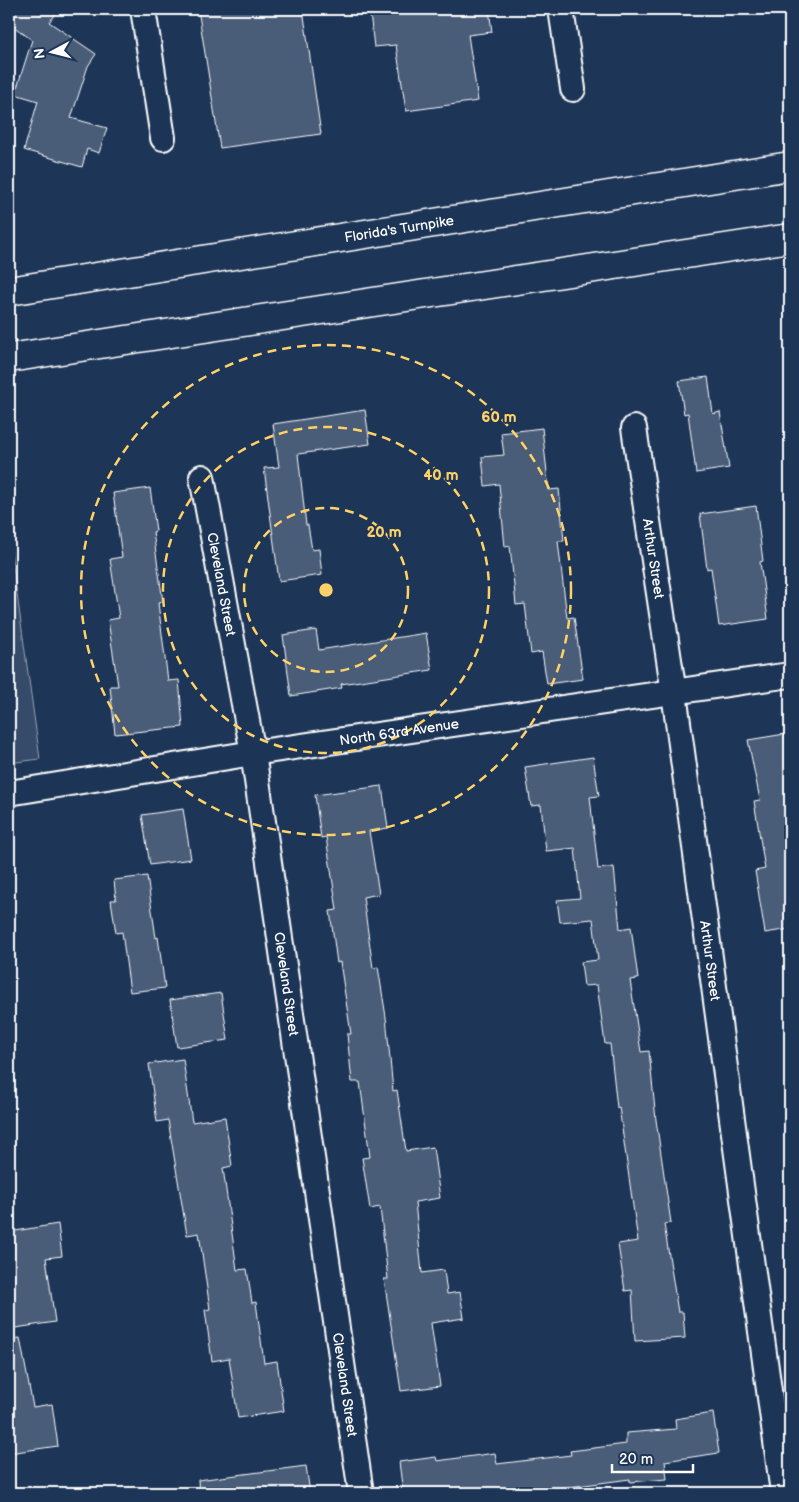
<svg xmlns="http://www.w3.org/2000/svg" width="799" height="1502" font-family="'Balsamiq Sans',sans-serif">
	<rect width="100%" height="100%" fill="#1d3557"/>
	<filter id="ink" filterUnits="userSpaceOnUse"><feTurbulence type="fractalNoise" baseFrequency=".02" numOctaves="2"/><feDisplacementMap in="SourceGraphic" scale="10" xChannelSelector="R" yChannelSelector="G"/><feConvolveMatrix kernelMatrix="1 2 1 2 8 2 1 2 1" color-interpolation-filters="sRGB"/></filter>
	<g filter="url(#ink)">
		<path fill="#364b69" stroke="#9aa5b4" d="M9 537 40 759 9 763Z"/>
		<g fill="#4a5d79" stroke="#fff">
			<path d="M18 9H60L49 22 96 54 88 66 71 118 107 128 99 153 87 149 82 167 24 150 38 101 15 94 32 40 9 23Z"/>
			<path d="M198 9H303L321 134 220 148Z"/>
			<path d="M404 9H489L492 32 468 35 478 101 406 111 396 45 374 47 370 13Z"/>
			<path d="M708 377 713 414 720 412 729 468 696 473 688 413 684 414 679 381Z"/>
			<path d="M365 410 370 444 298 454 306 525H308L312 550 319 549 322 575 279 581 264 468 279 467 273 424Z"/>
			<path d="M542 428 549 490 559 489 564 541H558L567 618 574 617 583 679 547 684 542 652 531 654 525 604 516 605 510 546 505 547 499 484 485 486 482 457 504 455 501 433Z"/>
			<path d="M150 488 156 531 153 532 163 602 158 603 168 681 179 680 183 727 115 734 110 686H118L108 620 119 618 110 559 122 557 113 493Z"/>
			<path d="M756 506 763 561 760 562 768 619 719 626 711 568 707 569 700 514Z"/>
			<path d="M316 630 319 650 426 633 432 670 341 684 342 688 291 696 283 635Z"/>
			<path d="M785 734 790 764V929L765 933 755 871 765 869 754 801 760 800 748 740Z"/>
			<path d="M593 757 599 796 590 797 598 869 614 867 620 929 631 927 638 979 630 980 641 1052 649 1051 656 1120 671 1223 664 1224 678 1312H683L685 1338 635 1341 632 1290 625 1291 618 1244 638 1241 619 1107 617 1108 610 1044H605L597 985 584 986 581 962 598 960 593 919 560 922 557 900 580 898 575 848 546 851 541 805 531 806 525 767Z"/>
			<path d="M382 786 388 828 369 831 379 894 363 897 373 968 378 967 386 1017 393 1091 397 1090 406 1151 433 1147 440 1198 415 1202 422 1273 444 1270 447 1294 460 1292 464 1318 431 1323 440 1386 401 1391 384 1279H388L380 1207 370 1209 362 1158 370 1157 360 1082H352L347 1034H351L340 962 337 963 330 911 337 910 326 837 321 838 315 795Z"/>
			<path d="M183 809 191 859 150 865 142 815Z"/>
			<path d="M147 876 156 938 158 937 165 988 130 992 122 932 116 933 111 900H116L114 880Z"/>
			<path d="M221 993 228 1040 177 1047 170 1000Z"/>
			<path d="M183 1059 192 1122 225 1117 232 1166 223 1168 237 1270 247 1269 252 1303 256 1302 264 1363 277 1361 284 1411 238 1418 229 1358 212 1361 205 1310 210 1309 199 1233 187 1235 168 1120 157 1122 149 1064Z"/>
			<path d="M58 1224 62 1256 46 1258 55 1322 9 1329V1232Z"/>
			<path d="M20 1338 33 1407 52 1404 58 1446 9 1453V1339Z"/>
			<path d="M713 1413 719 1453 665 1461 667 1479 630 1482V1479L554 1489V1493H403L399 1462 436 1457 437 1461 495 1453 497 1464 571 1455 570 1451 626 1444V1433L676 1429 675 1419Z"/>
			<path d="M306 1466 310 1493H199L198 1480Z"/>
		</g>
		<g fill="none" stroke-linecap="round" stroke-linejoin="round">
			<g stroke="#fff" stroke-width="28">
				<g id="street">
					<path d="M143 9 163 138"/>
					<path d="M561 9 573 89"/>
					<path id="s1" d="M634 428 674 693 783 1493"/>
					<path id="s2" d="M202 477 253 753 361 1493"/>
					<path id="s3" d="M9 793 253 753 790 675"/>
				</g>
			</g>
			<g stroke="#fff" stroke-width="31">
				<g id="highway">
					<path id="s4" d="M9 291 790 166"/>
					<path d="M9 358 790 238"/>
				</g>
			</g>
			<use href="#street" stroke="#1d3557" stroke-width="24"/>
			<use href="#highway" stroke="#1d3557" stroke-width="28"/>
		</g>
	</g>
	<g fill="none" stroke="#ffd166" stroke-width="2.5" stroke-dasharray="9 6">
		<circle cx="326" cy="590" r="82"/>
		<circle cx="326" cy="590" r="163"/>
		<circle cx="326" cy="590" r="245"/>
	</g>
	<g text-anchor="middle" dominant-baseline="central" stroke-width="4" stroke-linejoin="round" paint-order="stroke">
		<g font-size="14" fill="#fff" stroke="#1d3557">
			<text stroke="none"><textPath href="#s4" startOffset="395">Florida's Turnpike</textPath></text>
			<text stroke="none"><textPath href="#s1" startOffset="132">Arthur Street</textPath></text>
			<text stroke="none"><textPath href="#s2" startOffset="109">Cleveland Street</textPath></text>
			<text stroke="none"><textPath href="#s3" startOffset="395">North 63rd Avenue</textPath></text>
			<text stroke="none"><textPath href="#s1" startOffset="538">Arthur Street</textPath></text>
			<text stroke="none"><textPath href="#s2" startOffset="514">Cleveland Street</textPath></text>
			<text stroke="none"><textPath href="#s2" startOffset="919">Cleveland Street</textPath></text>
		</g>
	</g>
	<circle cx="326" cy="590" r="8" fill="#ffd166" stroke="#1d3557" stroke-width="2.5"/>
	<g font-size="15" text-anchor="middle" font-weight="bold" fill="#ffd166" stroke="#1d3557" stroke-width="4" stroke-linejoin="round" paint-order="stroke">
		<text x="499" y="422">60 m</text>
		<text x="441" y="480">40 m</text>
		<text x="384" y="537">20 m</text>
	</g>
	<rect width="799" height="1502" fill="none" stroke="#1d3557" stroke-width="30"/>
	<rect x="15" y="15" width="769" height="1472" fill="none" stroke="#fff" stroke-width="2" filter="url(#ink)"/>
	<g transform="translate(52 52) rotate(263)" stroke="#1d3557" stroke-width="4" paint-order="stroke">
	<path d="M0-4L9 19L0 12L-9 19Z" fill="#ffffff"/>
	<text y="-8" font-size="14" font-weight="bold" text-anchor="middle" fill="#ffffff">N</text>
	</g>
	<path d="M612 1464v8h81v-8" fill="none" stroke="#ffffff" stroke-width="2.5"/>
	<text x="619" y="1464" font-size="15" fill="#ffffff" stroke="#1d3557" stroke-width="4" paint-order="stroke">20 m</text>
</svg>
